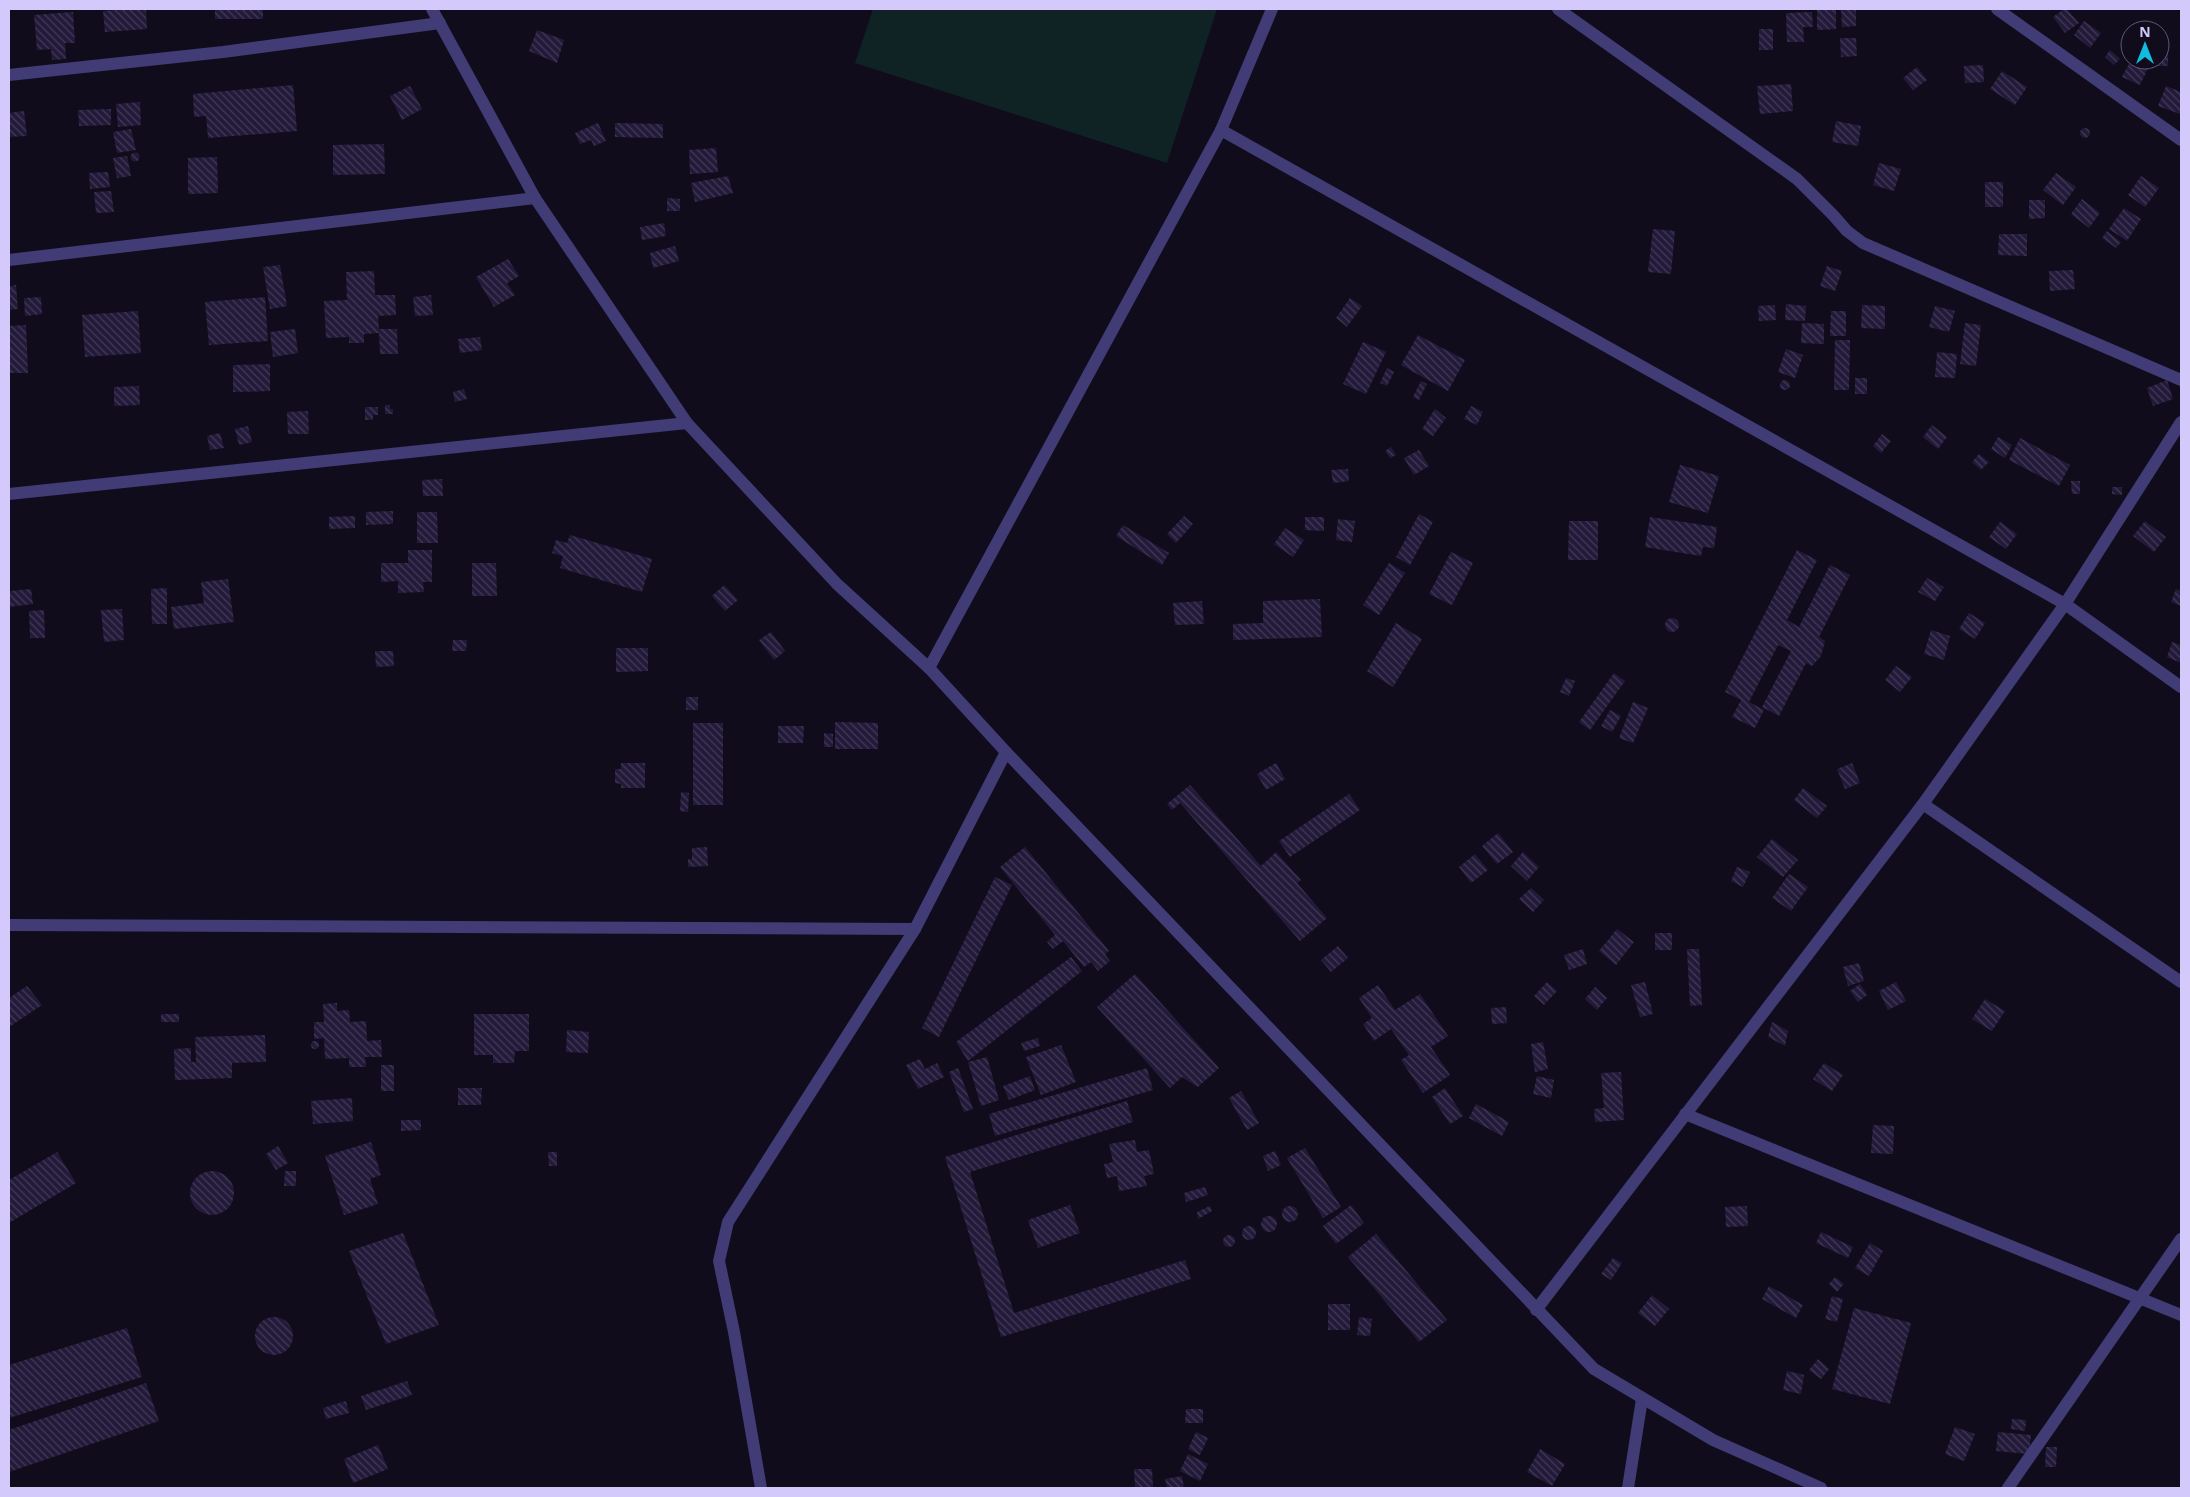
<svg xmlns="http://www.w3.org/2000/svg" width="2190" height="1497" font-family="'Noto Sans',sans-serif">
	<defs>
		<pattern id="building-back-hatch" width="6" height="6" patternUnits="userSpaceOnUse" patternTransform="scale(1.25)"><rect width="6" height="6" fill="#231a3a"/><path d="M-1 5l2 2M0 0l6 6M5-1l2 2" fill="none" stroke="#423a57"/></pattern>
	</defs>
	<rect width="100%" height="100%" fill="#100c1b"/>
	<path fill="#102324" d="M873 9H1217L1167 163 855 63Z"/>
	<g fill="url(#building-back-hatch)">
		<path d="M131 9H146L147 29 105 32 103 11Z"/>
		<rect x="215" y="9" width="48" height="10"/>
		<path d="M1817 9H1836V29L1817 30Z"/>
		<path d="M1841 9H1856V26L1842 27Z"/>
		<path d="M2064 9H2067L2079 23 2065 33 2053 17Z"/>
		<path d="M73 12 75 43H65L66 59 52 60 51 49 37 50 34 15Z"/>
		<path d="M1812 12 1813 27H1803L1804 42H1787L1786 13Z"/>
		<path d="M2084 21 2101 33 2090 48 2074 35Z"/>
		<rect x="1759" y="29" width="14" height="21"/>
		<path d="M537 30 564 40 557 63 529 51Z"/>
		<path d="M1840 38H1856L1857 56 1841 57Z"/>
		<path d="M2160 48H2168V66H2152V60H2160Z"/>
		<path d="M2110 50 2120 59 2114 65 2105 57Z"/>
		<path d="M2131 60H2146L2151 62 2140 85 2122 77Z"/>
		<path d="M1983 65 1984 82 1965 83 1964 66Z"/>
		<path d="M1917 67 1927 80 1913 90 1903 78Z"/>
		<path d="M2002 71 2027 87 2015 105 1990 89Z"/>
		<path d="M1791 84 1793 111 1760 114 1757 86Z"/>
		<path d="M293 85 297 131 208 138 206 116 194 117 193 94Z"/>
		<path d="M410 86 422 109 402 120 390 96Z"/>
		<path d="M2166 86 2181 92 2180 114 2158 106Z"/>
		<path d="M140 102 141 125 118 127 116 104Z"/>
		<path d="M111 109V125L79 126 78 110Z"/>
		<path d="M24 111 27 136 9 137V113Z"/>
		<path d="M1836 121 1861 126 1858 146 1832 142Z"/>
		<path d="M598 123 606 141 594 146 591 140 580 144 575 133Z"/>
		<path d="M615 123 663 124V138L615 137Z"/>
		<circle cx="2085" cy="133" r="5"/>
		<path d="M131 129 136 150 117 153 113 132Z"/>
		<path d="M384 144 385 174 333 175V145Z"/>
		<path d="M716 148 718 172 690 174 689 150Z"/>
		<circle cx="135" cy="157" r="4.5"/>
		<path d="M127 156 131 176 117 178 113 158Z"/>
		<path d="M217 157 218 193 188 194V158Z"/>
		<path d="M1879 163 1901 169 1894 191 1873 185Z"/>
		<path d="M108 172 110 187 90 189 89 173Z"/>
		<path d="M2056 173 2076 187 2063 205 2043 190Z"/>
		<path d="M728 176 733 193 695 202 691 183Z"/>
		<path d="M2141 176 2159 188 2145 207 2128 195Z"/>
		<rect x="1985" y="182" width="18" height="25"/>
		<path d="M111 191 114 212 96 213 94 192Z"/>
		<path d="M667 198 680 199V211H667Z"/>
		<path d="M2082 199 2100 213 2089 228 2071 214Z"/>
		<path d="M2029 200H2045V218L2029 219Z"/>
		<path d="M2124 208 2141 219 2127 241 2109 229Z"/>
		<path d="M664 223 666 236 642 240 640 227Z"/>
		<path d="M1653 229 1675 231 1671 274 1648 272Z"/>
		<path d="M2107 231 2121 242 2116 248 2102 238Z"/>
		<path d="M1999 234H2027V256L1998 255Z"/>
		<path d="M675 246 679 261 653 268 650 253Z"/>
		<path d="M508 259 519 276 507 283 515 295 494 307 476 277Z"/>
		<path d="M280 265 287 306 270 309 263 267Z"/>
		<path d="M1827 266 1842 271 1835 291 1820 286Z"/>
		<path d="M2073 270 2075 289 2050 291 2049 271Z"/>
		<path d="M374 271 375 295H395L396 315 378 316 379 329H397L398 354H380L379 333 364 334V343H349V337L326 338 324 301 347 300 346 272Z"/>
		<path d="M16 285 18 309 9 310V286Z"/>
		<path d="M431 295 433 315 415 316 413 297Z"/>
		<path d="M41 297 42 314 25 316 24 298Z"/>
		<path d="M265 297 268 341 209 345 205 302Z"/>
		<path d="M1350 298 1362 306 1347 327 1336 318Z"/>
		<path d="M1786 304 1806 306 1805 321 1785 320Z"/>
		<path d="M1775 305 1776 320 1759 321 1758 306Z"/>
		<path d="M1862 305 1885 306V329L1861 328Z"/>
		<path d="M1935 306 1955 311 1949 332 1929 327Z"/>
		<path d="M138 311 141 353 85 357 82 315Z"/>
		<path d="M1831 311H1846V336H1830Z"/>
		<path d="M1802 323 1824 324V344L1801 343Z"/>
		<path d="M1965 323 1981 325 1976 366 1960 364Z"/>
		<path d="M26 325 28 373H9V326Z"/>
		<path d="M295 329 298 353 273 357 270 332Z"/>
		<path d="M1418 335 1465 360 1448 391 1401 365Z"/>
		<path d="M480 337 482 350 460 353 458 339Z"/>
		<path d="M1835 340H1850L1849 390H1834Z"/>
		<path d="M1363 342 1386 352 1366 394 1343 384Z"/>
		<path d="M1786 349 1803 355 1795 378 1778 372Z"/>
		<path d="M1937 352 1957 354 1955 378 1935 377Z"/>
		<path d="M270 364V391L233 392V365Z"/>
		<path d="M1387 368 1394 372 1387 386 1380 383Z"/>
		<rect x="1855" y="378" width="12" height="16"/>
		<circle cx="1785" cy="385" r="5"/>
		<path d="M2167 380 2173 399 2153 406 2147 388Z"/>
		<path d="M1421 381 1427 384 1419 400 1413 397Z"/>
		<path d="M139 386 140 405 114 406V387Z"/>
		<path d="M464 389 467 399 455 402 453 392Z"/>
		<path d="M385 405H390V409H393V414H385Z"/>
		<path d="M1471 406 1483 412 1477 425 1464 419Z"/>
		<path d="M365 407H378V415H373V420H365Z"/>
		<path d="M1435 409 1446 418 1433 436 1422 429Z"/>
		<path d="M308 411 309 434H288L287 412Z"/>
		<path d="M1932 425 1947 437 1938 449 1923 437Z"/>
		<path d="M248 426 252 442 239 445 235 429Z"/>
		<path d="M220 433 224 448 210 450 207 436Z"/>
		<path d="M1882 434 1891 441 1881 453 1873 446Z"/>
		<path d="M1998 437 2012 445 2005 458 1991 449Z"/>
		<path d="M2020 438 2070 465 2059 486 2009 460Z"/>
		<path d="M1391 447 1396 455 1390 458 1385 451Z"/>
		<path d="M1419 450 1429 466 1414 475 1404 458Z"/>
		<path d="M1979 454 1989 462 1981 470 1972 462Z"/>
		<path d="M1680 465 1719 476 1708 513 1669 502Z"/>
		<path d="M1348 469 1349 481 1333 483 1331 470Z"/>
		<path d="M442 479 443 496H423L422 480Z"/>
		<path d="M2071 481H2080V494H2072Z"/>
		<path d="M2112 487H2122V495L2112 494Z"/>
		<path d="M393 511V524L366 525V512Z"/>
		<path d="M417 512H437L438 543H417Z"/>
		<path d="M1419 514 1433 522 1410 565 1396 557Z"/>
		<path d="M355 516V528L329 529V517Z"/>
		<path d="M1184 516 1193 524 1176 543 1167 534Z"/>
		<path d="M1305 517H1324V531L1305 530Z"/>
		<path d="M1650 517 1717 527 1714 548 1703 547 1701 556 1645 547Z"/>
		<path d="M1338 519 1355 521 1352 542 1336 540Z"/>
		<path d="M1569 521H1598V560H1568Z"/>
		<path d="M2145 521 2166 537 2154 552 2133 536Z"/>
		<path d="M2000 522 2017 534 2006 549 1989 537Z"/>
		<path d="M1123 525 1169 553 1162 565 1116 536Z"/>
		<path d="M1285 528 1304 540 1293 557 1274 544Z"/>
		<path d="M570 535 652 559 642 592 560 568 563 556 552 553 556 540 567 543Z"/>
		<path d="M408 550H432V582H423L424 592 398 593V581L381 582V563H408Z"/>
		<path d="M1797 550 1817 560 1787 620 1799 627 1830 565 1850 575 1819 637 1825 641 1821 656 1812 666 1806 663 1779 716 1762 707 1791 651 1778 645 1749 702 1764 710 1755 728 1732 717 1741 700 1725 692Z"/>
		<path d="M1451 552 1473 563 1452 605 1429 594Z"/>
		<path d="M472 563H496L497 596H472Z"/>
		<path d="M1389 563 1405 573 1379 615 1363 605Z"/>
		<path d="M1927 578 1944 587 1935 601 1918 592Z"/>
		<path d="M228 579 234 622 174 629 171 607 204 603 201 582Z"/>
		<path d="M724 585 738 600 725 611 712 596Z"/>
		<path d="M167 588V624H152L151 589Z"/>
		<path d="M31 589 33 604 9 607V591Z"/>
		<path d="M2176 589 2181 591V606L2171 602Z"/>
		<path d="M1320 599 1322 637 1233 640V624L1263 623V601Z"/>
		<path d="M1202 601 1204 624 1175 625 1173 603Z"/>
		<path d="M122 609 124 640 104 642 101 610Z"/>
		<path d="M44 610 45 638H30L29 611Z"/>
		<path d="M1969 613 1985 623 1975 639 1959 629Z"/>
		<circle cx="1672" cy="625" r="7"/>
		<path d="M1396 623 1422 639 1393 687 1367 671Z"/>
		<path d="M1931 630 1950 636 1944 660 1924 654Z"/>
		<path d="M771 632 785 651 774 660 759 640Z"/>
		<path d="M453 640H467L466 651H452Z"/>
		<path d="M2172 642 2181 645V663L2167 657Z"/>
		<path d="M616 648H648V671L616 672Z"/>
		<path d="M375 651H393L394 666 376 667Z"/>
		<path d="M1896 666 1912 677 1900 692 1885 680Z"/>
		<path d="M1614 673 1625 681 1590 730 1579 722Z"/>
		<path d="M1566 678 1575 681 1569 696 1560 692Z"/>
		<rect x="686" y="697" width="12" height="13"/>
		<path d="M1633 702 1648 708 1633 743 1619 738Z"/>
		<path d="M1610 710 1621 716 1612 732 1601 726Z"/>
		<path d="M835 722 878 723V749H835Z"/>
		<rect x="693" y="723" width="30" height="82"/>
		<path d="M778 726H804L803 743H778Z"/>
		<path d="M824 733 833 734V747H824Z"/>
		<path d="M621 763H645V788H621V784L615 783V769H621Z"/>
		<path d="M1276 763 1285 779 1266 790 1257 774Z"/>
		<path d="M1852 763 1860 783 1845 789 1837 769Z"/>
		<path d="M1190 785 1261 866 1276 852 1301 880 1297 883 1327 918 1300 941 1180 803 1172 810 1167 804Z"/>
		<path d="M1803 788 1827 806 1817 818 1794 800Z"/>
		<path d="M681 792 689 793 688 812 680 811Z"/>
		<path d="M1349 794 1360 810 1290 857 1279 841Z"/>
		<path d="M1498 833 1513 852 1497 864 1482 846Z"/>
		<path d="M1772 839 1798 860 1783 877 1757 857Z"/>
		<path d="M707 847 708 866 688 867V859H692V848Z"/>
		<path d="M1025 847 1109 951 1105 954 1110 961 1098 971 1091 962 1084 967 1063 941 1053 949 1047 942 1055 935 1000 867Z"/>
		<path d="M1523 852 1539 867 1527 881 1511 866Z"/>
		<path d="M1475 854 1488 870 1471 883 1459 867Z"/>
		<path d="M1737 867 1750 872 1743 887 1731 881Z"/>
		<path d="M1789 874 1808 887 1791 911 1772 898Z"/>
		<path d="M995 877 1012 885 939 1037 922 1028Z"/>
		<path d="M1531 888 1544 900 1533 912 1519 899Z"/>
		<path d="M1617 929 1634 942 1616 965 1599 951Z"/>
		<rect x="1655" y="933" width="17" height="17"/>
		<path d="M1338 946 1348 958 1331 972 1321 960Z"/>
		<path d="M1583 949 1587 964 1569 970 1564 955Z"/>
		<path d="M1687 949H1699L1702 1005 1690 1006Z"/>
		<path d="M1071 957 1082 971 968 1061 956 1042Z"/>
		<path d="M1859 963 1864 981 1848 986 1843 967Z"/>
		<path d="M1135 974 1219 1068 1198 1087 1182 1077 1170 1088 1097 1007Z"/>
		<path d="M1547 982 1557 991 1544 1005 1534 996Z"/>
		<path d="M1645 982 1653 1014 1640 1017 1631 985Z"/>
		<path d="M1896 982 1906 1001 1888 1010 1879 991Z"/>
		<path d="M1860 984 1867 995 1858 1002 1850 991Z"/>
		<path d="M1378 985 1395 1010 1420 994 1448 1036 1431 1047 1450 1075 1423 1093 1401 1060 1409 1055 1391 1029 1374 1041 1363 1024 1372 1018 1359 998Z"/>
		<path d="M27 986 42 1005 9 1027V998Z"/>
		<path d="M1595 987 1607 998 1597 1010 1585 999Z"/>
		<path d="M1985 999 2005 1011 1992 1031 1972 1019Z"/>
		<path d="M337 1003V1011L349 1010 350 1022 366 1021 367 1041 381 1040 382 1057H365L366 1067H349V1058L325 1059 324 1038 314 1039V1022H324L323 1004Z"/>
		<path d="M1506 1007 1507 1023 1492 1024 1491 1008Z"/>
		<rect x="161" y="1014" width="18" height="8"/>
		<path d="M474 1014H529V1051H515L514 1063H493V1055H474Z"/>
		<path d="M1772 1022 1788 1031 1785 1046 1768 1037Z"/>
		<path d="M567 1030 589 1032 588 1053 566 1052Z"/>
		<path d="M265 1035 266 1062 232 1063V1078L175 1080 174 1049 191 1048V1062H196L195 1037Z"/>
		<path d="M1038 1038 1040 1046 1024 1051 1021 1043Z"/>
		<circle cx="315" cy="1045" r="4"/>
		<path d="M1543 1042 1548 1069 1535 1072 1531 1044Z"/>
		<path d="M1061 1045 1076 1082 1041 1095 1026 1057Z"/>
		<path d="M987 1057 999 1100 981 1106 968 1062Z"/>
		<path d="M920 1059 925 1069 937 1063 944 1077 918 1089 906 1065Z"/>
		<path d="M1824 1063 1843 1075 1832 1091 1813 1079Z"/>
		<rect x="381" y="1065" width="13" height="26"/>
		<path d="M958 1068 973 1109 964 1112 949 1072Z"/>
		<path d="M1147 1068 1153 1090 995 1136 989 1114Z"/>
		<path d="M1621 1072 1624 1120 1595 1122 1594 1109 1604 1108 1601 1073Z"/>
		<path d="M1030 1076 1035 1090 1009 1100 1003 1086Z"/>
		<path d="M1537 1076 1554 1080 1551 1098 1533 1094Z"/>
		<path d="M458 1088H482L481 1105H458Z"/>
		<path d="M1445 1088 1463 1116 1450 1124 1432 1097Z"/>
		<path d="M1241 1091 1259 1123 1247 1130 1229 1098Z"/>
		<path d="M352 1098 353 1121 313 1124 311 1101Z"/>
		<path d="M1127 1101 1133 1122 970 1172 1014 1313 1185 1260 1191 1279 1001 1337 945 1157Z"/>
		<path d="M1476 1104 1509 1122 1502 1136 1469 1118Z"/>
		<path d="M401 1120H421V1130L401 1131Z"/>
		<path d="M1873 1125 1894 1126 1893 1154 1871 1153Z"/>
		<path d="M1135 1140 1137 1152 1149 1150 1154 1174 1144 1176 1147 1186 1119 1191 1117 1176 1107 1178 1104 1164 1113 1162 1109 1144Z"/>
		<path d="M371 1142 381 1175 370 1179 378 1204 344 1215 325 1156Z"/>
		<path d="M278 1146 288 1163 276 1170 266 1154Z"/>
		<path d="M1305 1148 1341 1207 1323 1218 1287 1158Z"/>
		<path d="M1275 1151 1281 1165 1268 1171 1263 1156Z"/>
		<path d="M57 1152 76 1183 9 1223V1180Z"/>
		<path d="M548 1152H557V1166H549Z"/>
		<path d="M285 1171H296V1186H284Z"/>
		<circle cx="212" cy="1193" r="22"/>
		<path d="M1205 1187 1208 1195 1186 1202 1184 1193Z"/>
		<path d="M1070 1205 1080 1233 1038 1248 1028 1220Z"/>
		<path d="M1351 1205 1364 1223 1336 1244 1323 1226Z"/>
		<circle cx="1290" cy="1214" r="8"/>
		<path d="M1210 1206 1212 1211 1198 1219 1197 1212Z"/>
		<path d="M1747 1206 1748 1226 1726 1227 1725 1207Z"/>
		<circle cx="1269" cy="1224" r="8"/>
		<circle cx="1249" cy="1233" r="7"/>
		<path d="M1821 1232 1853 1247 1848 1258 1816 1243Z"/>
		<path d="M403 1233 439 1325 386 1344 349 1251Z"/>
		<path d="M1376 1234 1447 1320 1419 1342 1348 1257Z"/>
		<circle cx="1229" cy="1241" r="6"/>
		<path d="M1870 1243 1883 1251 1869 1276 1855 1268Z"/>
		<path d="M1613 1258 1622 1263 1611 1280 1601 1274Z"/>
		<path d="M1835 1277 1844 1284 1837 1292 1829 1284Z"/>
		<path d="M1769 1286 1803 1305 1796 1318 1762 1299Z"/>
		<path d="M1652 1295 1669 1309 1655 1326 1638 1313Z"/>
		<path d="M1832 1296 1843 1299 1837 1322 1825 1319Z"/>
		<rect x="1328" y="1304" width="22" height="26"/>
		<path d="M1854 1308 1911 1323 1890 1404 1832 1389Z"/>
		<path d="M1359 1317 1372 1319 1370 1336 1357 1335Z"/>
		<circle cx="274" cy="1336" r="19"/>
		<path d="M127 1328 142 1377 9 1418V1365Z"/>
		<path d="M1818 1359 1829 1369 1821 1379 1809 1370Z"/>
		<path d="M1787 1371 1804 1375 1801 1394 1783 1390Z"/>
		<path d="M407 1381 412 1395 366 1410 361 1396Z"/>
		<path d="M146 1383 159 1421 9 1472V1430Z"/>
		<path d="M346 1401 349 1413 326 1419 323 1408Z"/>
		<path d="M1186 1409H1203V1423H1185Z"/>
		<path d="M2012 1419 2026 1420 2025 1431 2011 1429Z"/>
		<path d="M1955 1427 1975 1434 1964 1461 1945 1454Z"/>
		<path d="M1196 1432 1208 1438 1200 1455 1188 1449Z"/>
		<path d="M1998 1432 2031 1435 2029 1454 1996 1451Z"/>
		<path d="M378 1445 388 1469 353 1483 344 1459Z"/>
		<path d="M2046 1447H2057L2056 1467H2045Z"/>
		<path d="M1540 1449 1565 1464 1552 1486 1527 1472Z"/>
		<path d="M1188 1454 1208 1464 1200 1481 1180 1471Z"/>
		<path d="M1134 1469H1152L1153 1487 1135 1488Z"/>
		<path d="M1182 1476 1184 1488H1167L1165 1479Z"/>
	</g>
	<g fill="none" stroke-linecap="round" stroke-linejoin="round">
		<g stroke="#413b76" stroke-width="12">
			<path d="M1272 9 1221 130 2065 604 2181 687"/>
			<path d="M1558 9 1797 179 1833 215 1847 231 1863 243 2181 380"/>
			<path d="M1997 9 2181 140"/>
			<path d="M9 75 223 52 440 23"/>
			<path d="M9 260 535 198"/>
			<path d="M9 494 687 423"/>
			<path d="M929 668 1221 130"/>
			<path d="M1923 804 2181 982"/>
			<path d="M9 925 915 929"/>
			<path d="M1685 1114 2181 1315"/>
			<path d="M1536 1310 1923 804 2065 604 2181 422"/>
			<path d="M761 1488 734 1332 719 1261 728 1222 915 929 1006 752"/>
			<path d="M1628 1488 1642 1399"/>
			<path d="M2008 1488 2181 1239"/>
		</g>
		<path stroke="#413b76" stroke-width="12" d="M432 9 535 198 687 423 837 584 929 668 1006 752 1594 1369 1713 1440 1821 1488"/>
	</g>
	<rect width="2190" height="1497" fill="none" stroke="#d3cafb" stroke-width="20"/>
	<g transform="translate(2145 45)"><circle r="24" fill="#100c1b" stroke="#5e5875"/>
	<path d="M0-4L9 19L0 12L-9 19Z" fill="#12bcdf"/>
	<text y="-8" font-size="14" font-weight="bold" text-anchor="middle" fill="#d3cafb">N</text>
	</g>
</svg>
